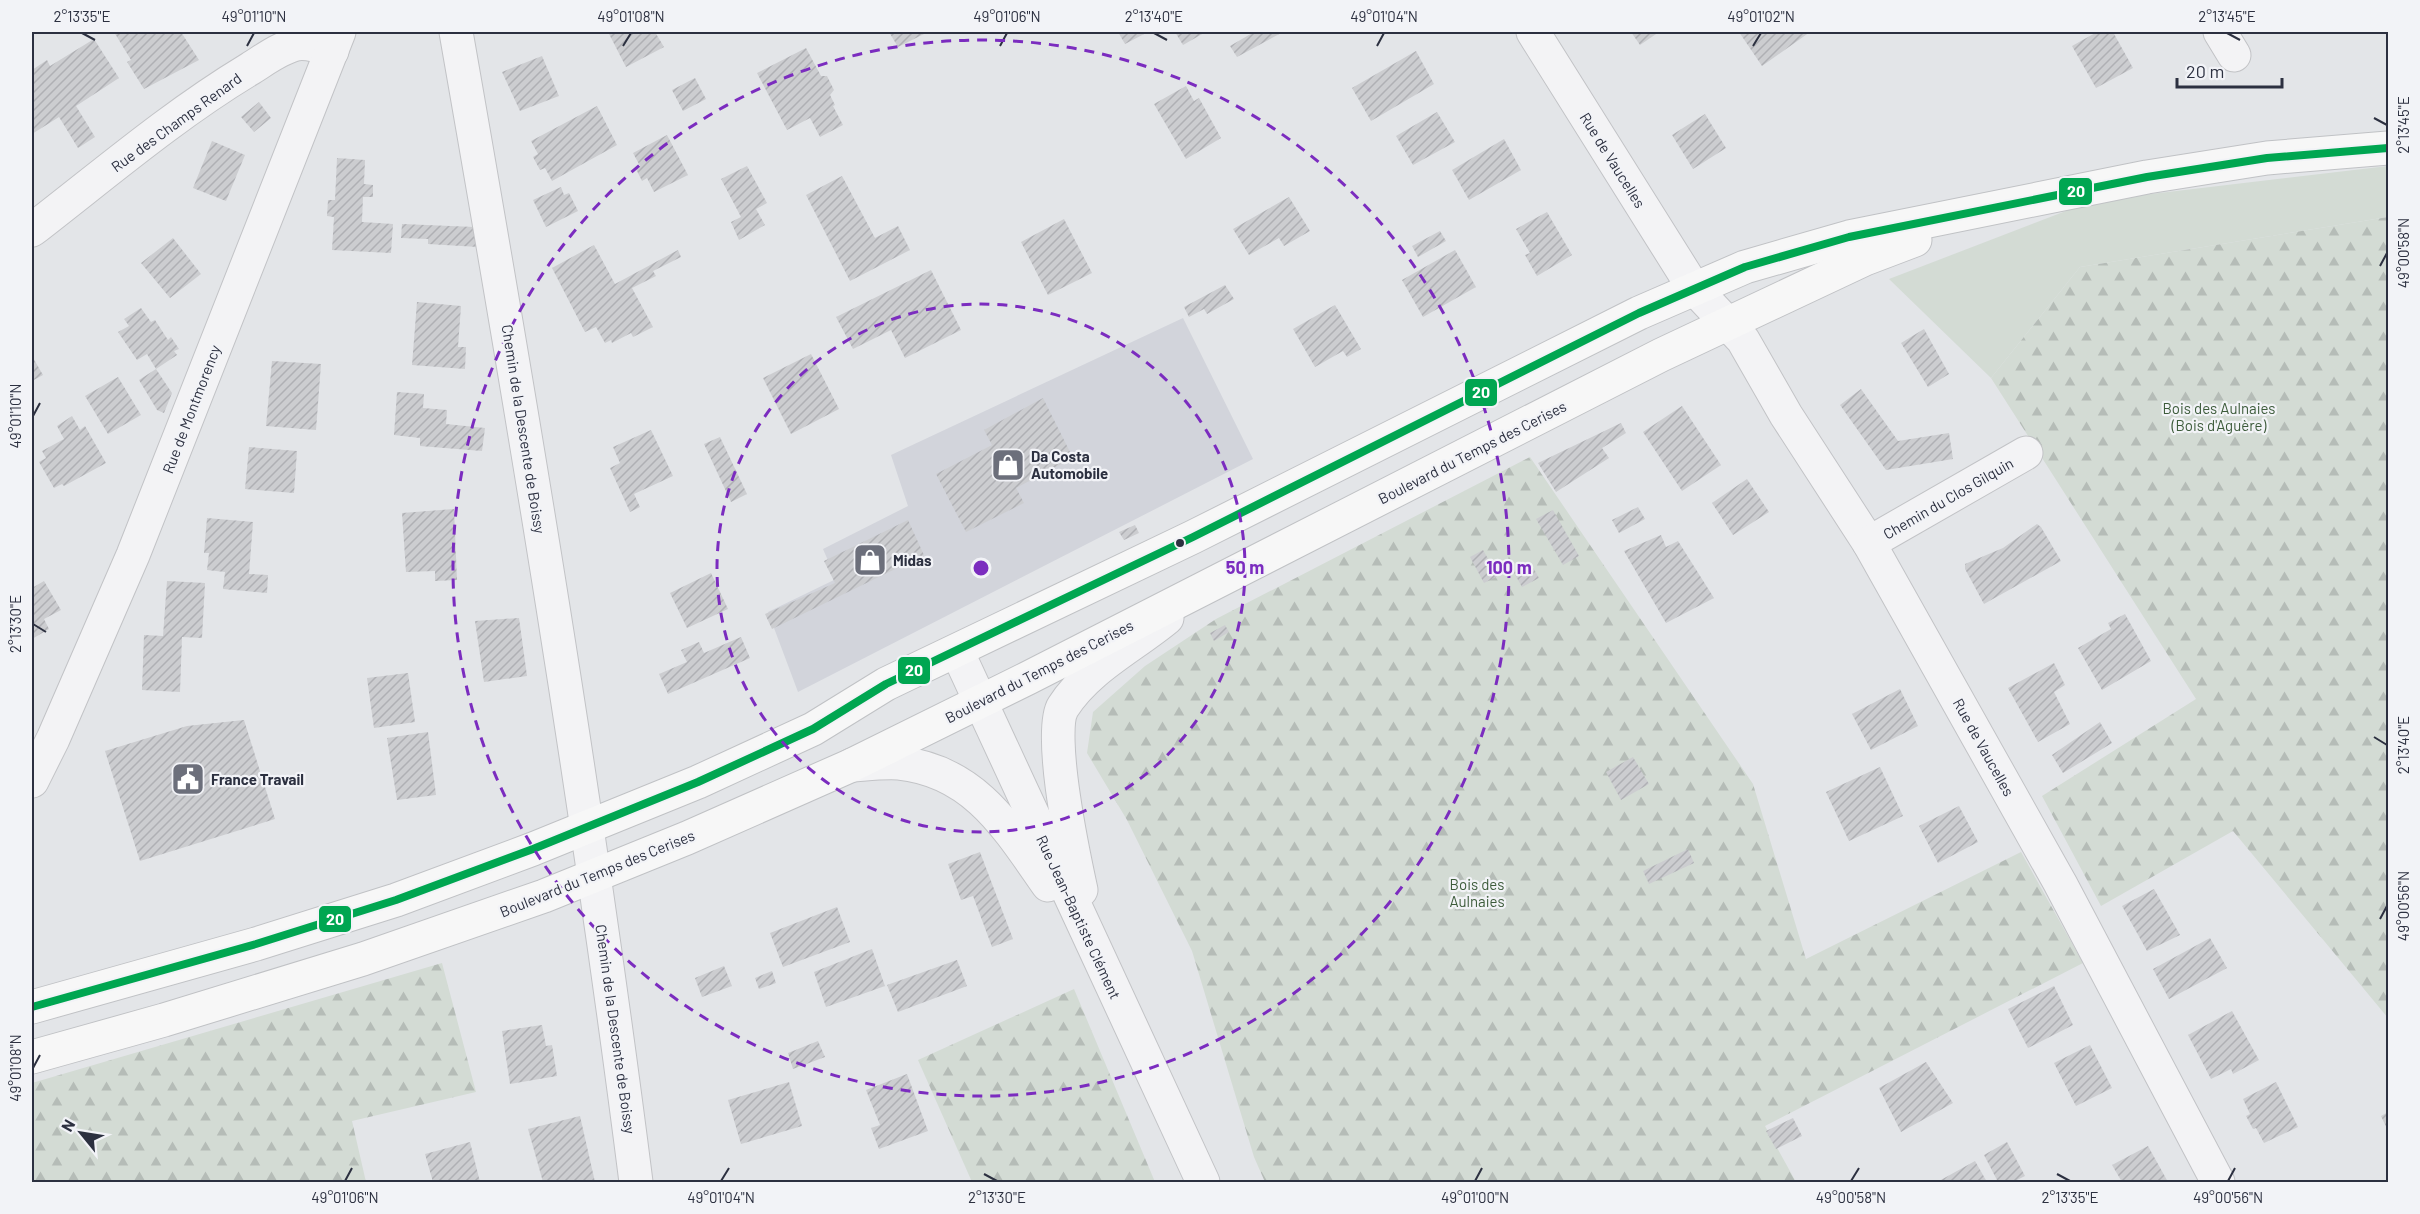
<svg xmlns="http://www.w3.org/2000/svg" width="2420" height="1214" font-family="Barlow,sans-serif">
	<defs>
		<pattern id="forest-firs" width="22" height="20" patternUnits="userSpaceOnUse" patternTransform="scale(1.5)"><rect width="22" height="20" fill="#d3dbd4"/><path d="M5 1l3.5 6h-7zM16 11l3.5 6h-7z" fill="#b5bcb7"/></pattern>
		<pattern id="building-hatch" width="6" height="6" patternUnits="userSpaceOnUse" patternTransform="scale(1.5)"><rect width="6" height="6" fill="#cccdd0"/><path d="M-1 1l2-2M0 6l6-6M5 7l2-2" fill="none" stroke="#afb0b4"/></pattern>
	</defs>
	<rect width="100%" height="100%" fill="#e3e5e8"/>
	<path fill="#d2d4db" d="M1183 318 1253 459 798 692 768 612 836 579 823 549 908 506 891 455Z"/>
	<path fill="#d3dbd4" d="M2388 166V217L2080 267 1991 378 1889 279 2092 201Z"/>
	<g fill="url(#forest-firs)">
		<path d="M2388 217V1018L2233 831 2101 906 2042 796 2196 699 1991 378 2080 267Z"/>
		<path d="M1530 457 1753 784 1806 959 2021 852 2083 963 1765 1126 1796 1182H1265L1254 1157 1192 951 1127 820 1087 753 1093 712 1145 666 1216 619Z"/>
		<path d="M442 963 476 1092 352 1121 366 1182H32V1083Z"/>
		<path d="M1074 989 1155 1182H972L918 1060Z"/>
	</g>
	<g fill="url(#building-hatch)">
		<path d="M114 32H181L199 60 144 89 127 62 131 60Z"/>
		<path d="M608 32H655L664 47 626 67Z"/>
		<path d="M889 32H928L898 47Z"/>
		<path d="M1118 32H1148L1125 44Z"/>
		<path d="M1175 32H1203L1204 33 1183 45Z"/>
		<path d="M1254 32H1283L1237 57 1230 46Z"/>
		<path d="M1631 32H1659L1640 45Z"/>
		<path d="M1739 32H1810L1762 66Z"/>
		<path d="M2097 32H2113L2133 68 2096 88 2072 46Z"/>
		<path d="M94 39 119 78 76 106 95 137 78 148 59 117 32 134V79L34 77 32 70 47 60 50 66Z"/>
		<path d="M806 48 821 76H827L834 90 830 95 835 105 833 106 843 125 820 137 810 118 787 130 757 73Z"/>
		<path d="M1416 51 1434 84 1371 121 1352 88Z"/>
		<path d="M542 56 559 96 520 111 502 72Z"/>
		<path d="M695 78 706 99 683 111 672 90Z"/>
		<path d="M1186 86 1194 101 1199 98 1221 138 1186 159 1154 104Z"/>
		<path d="M259 102 271 118 254 132 241 117Z"/>
		<path d="M597 106 617 145 552 181 545 168 540 170 533 157 538 154 531 141Z"/>
		<path d="M1437 112 1455 142 1413 165 1396 136Z"/>
		<path d="M1705 114 1726 148 1693 169 1672 135Z"/>
		<path d="M667 135 688 175 654 192 647 178 642 181 636 169 640 166 633 153Z"/>
		<path d="M1504 139 1521 170 1469 200 1452 170Z"/>
		<path d="M212 141 245 155 226 201 193 188Z"/>
		<path d="M337 158 365 160 364 184 373 185V197H363L362 222 393 224 391 253 332 250 334 217 327 216 328 200H335Z"/>
		<path d="M747 166 767 203 756 209 765 225 739 240 731 222 741 217 721 179Z"/>
		<path d="M842 176 875 238 898 226 910 250 850 281 806 195Z"/>
		<path d="M561 187 564 195 569 193 578 211 546 227 533 200Z"/>
		<path d="M1289 197 1310 231 1284 246 1279 238 1249 255 1233 229Z"/>
		<path d="M1547 212 1572 255 1537 276 1525 255 1530 253 1516 229Z"/>
		<path d="M1064 219 1092 273 1048 295 1021 242Z"/>
		<path d="M402 224 475 227 478 247 428 244V239L401 238Z"/>
		<path d="M1440 231 1446 241 1418 257 1412 246Z"/>
		<path d="M173 238 201 274 170 298 141 263Z"/>
		<path d="M594 245 615 284 678 250 681 257 653 271 656 276 632 288 653 327 633 337 631 333 612 343 611 340 605 343 596 327 585 332 552 268Z"/>
		<path d="M1455 250 1476 287 1423 317 1402 280Z"/>
		<path d="M931 270 961 330 905 358 891 330 853 349 836 317Z"/>
		<path d="M1225 285 1234 299 1207 314 1204 309 1189 317 1184 307Z"/>
		<path d="M417 302 461 306 458 347H466L465 369 412 365Z"/>
		<path d="M1335 305 1361 349 1347 357 1343 351 1315 367 1293 329Z"/>
		<path d="M141 308 151 322 155 320 168 340 171 337 179 349 174 351 177 355 156 369 147 354 137 360 118 332 129 326 124 319Z"/>
		<path d="M1924 329 1949 374 1928 387 1901 343Z"/>
		<path d="M811 354 839 409 791 434 763 378Z"/>
		<path d="M32 356 43 375 32 381Z"/>
		<path d="M272 361 321 364 316 430 266 426Z"/>
		<path d="M156 369 172 393 164 413 157 410 139 380Z"/>
		<path d="M118 377 141 415 108 434 85 396Z"/>
		<path d="M1861 389 1898 441 1949 433 1953 459 1886 470 1840 405Z"/>
		<path d="M397 392 424 394 423 408 447 410 446 424 485 428 482 451 420 446V438L394 435Z"/>
		<path d="M1043 398 1073 458 1016 488 1024 503 966 532 936 474 992 445 984 430Z"/>
		<path d="M1682 406 1721 465 1682 491 1643 432Z"/>
		<path d="M72 416 80 430 85 426 106 463 64 486 62 484 54 488 39 462 46 458 42 451 64 439 57 426Z"/>
		<path d="M1621 423 1626 433 1602 448 1609 458 1556 492 1538 463Z"/>
		<path d="M651 430 673 476 634 494 640 507 630 512 610 468 620 463 613 447Z"/>
		<path d="M720 437 747 494 731 502 704 444Z"/>
		<path d="M249 447 297 451 294 493 245 489Z"/>
		<path d="M1747 479 1769 512 1733 535 1712 503Z"/>
		<path d="M1638 507 1645 519 1619 533 1612 520Z"/>
		<path d="M454 509 457 580 435 581V571L406 572 402 513Z"/>
		<path d="M1553 510 1579 556 1563 565 1536 519Z"/>
		<path d="M207 518 253 522 249 574 268 575 267 593 223 589 225 572 207 570 209 553H204Z"/>
		<path d="M908 520 924 555 772 629 765 614 835 583 824 561Z"/>
		<path d="M2037 524 2041 527 2061 561 1984 604 1965 569V564L2003 548Z"/>
		<path d="M1135 525 1139 533 1124 540 1119 532Z"/>
		<path d="M1661 535 1666 547 1678 541 1714 598 1666 623 1624 551Z"/>
		<path d="M1483 550 1498 576 1484 583 1470 557Z"/>
		<path d="M1530 562 1539 578 1522 587 1513 571Z"/>
		<path d="M711 573 728 609 687 628 670 593Z"/>
		<path d="M44 581 61 610 44 619 49 629 32 639V588Z"/>
		<path d="M167 581 205 583 202 638 182 637 180 692 142 690 144 635 163 636Z"/>
		<path d="M2125 614 2151 661 2102 690 2078 648 2111 629 2108 623Z"/>
		<path d="M519 618 527 676 484 682 475 621Z"/>
		<path d="M1225 625 1229 632 1214 641 1210 633Z"/>
		<path d="M741 637 750 658 668 694 659 674 687 662 681 650 699 642 704 653Z"/>
		<path d="M2054 663 2065 685 2054 692 2070 724 2038 742 2008 688Z"/>
		<path d="M408 673 415 722 374 728 367 678Z"/>
		<path d="M1900 689 1918 726 1871 750 1852 714Z"/>
		<path d="M244 720 275 819 140 861 105 751 187 726Z"/>
		<path d="M2100 722 2112 743 2063 773 2052 755Z"/>
		<path d="M428 732 436 795 397 800 387 738Z"/>
		<path d="M1633 757 1649 784 1621 800 1606 772Z"/>
		<path d="M1880 767 1903 816 1849 841 1826 792Z"/>
		<path d="M1959 806 1978 842 1938 863 1919 826Z"/>
		<path d="M1688 849 1694 863 1649 884 1643 871Z"/>
		<path d="M980 852 1013 939 992 947 973 896 961 900 948 864Z"/>
		<path d="M2154 889 2180 935 2147 951 2122 906Z"/>
		<path d="M837 907 850 942 783 967 770 933Z"/>
		<path d="M2210 938 2227 968 2169 999 2153 969Z"/>
		<path d="M872 949 885 986 826 1007 814 972Z"/>
		<path d="M957 960 967 986 898 1012 887 985Z"/>
		<path d="M724 966 732 986 702 997 695 978Z"/>
		<path d="M772 971 776 983 759 989 755 978Z"/>
		<path d="M2054 986 2073 1025 2028 1048 2008 1009Z"/>
		<path d="M2232 1011 2259 1060 2233 1074 2231 1069 2211 1079 2188 1035Z"/>
		<path d="M542 1025 546 1046 552 1045 557 1076 510 1084 502 1031Z"/>
		<path d="M818 1041 825 1057 793 1069 788 1053Z"/>
		<path d="M2090 1045 2112 1088 2076 1106 2054 1063Z"/>
		<path d="M1926 1062 1953 1103 1901 1132 1879 1088Z"/>
		<path d="M907 1074 928 1131 879 1149 871 1128 880 1125 866 1090Z"/>
		<path d="M789 1082 802 1126 741 1144 728 1100Z"/>
		<path d="M2276 1082 2298 1127 2264 1143 2256 1128 2253 1129 2246 1116 2250 1114 2243 1099Z"/>
		<path d="M2388 1112V1131L2381 1116Z"/>
		<path d="M580 1116 595 1182H543L528 1129Z"/>
		<path d="M1793 1118 1802 1136 1776 1149 1766 1131Z"/>
		<path d="M470 1142 480 1182H433L425 1154Z"/>
		<path d="M2007 1142 2025 1176 2013 1182H1998L1984 1155Z"/>
		<path d="M2148 1146 2168 1182H2122L2112 1165Z"/>
		<path d="M1975 1161 1987 1182H1940L1939 1181Z"/>
	</g>
	<g fill="none" stroke-linecap="round" stroke-linejoin="round">
		<g stroke="#c2c3c6" stroke-width="35">
			<g id="minor">
				<path d="M456 32C523 414 587 797 636 1182"/>
				<path d="M1533 32 1693 287 1743 340 1786 415 1869 543 2060 883 2218 1182"/>
				<path d="M2220 32 2234 55"/>
				<path d="M32 230C102 176 172 116 248 70 263 61 279 48 297 44 309 42 321 47 332 51"/>
				<path d="M1869 543 2026 453"/>
				<path d="M957 651 1203 1182"/>
				<path d="M852 765C867 764 884 762 899 763 975 771 1008 828 1048 885"/>
				<path d="M32 781 53 739 133 555 339 32"/>
				<path d="M1081 890C1074 858 1047 732 1063 707 1088 668 1132 647 1167 618"/>
			</g>
		</g>
		<g stroke="#c0c2c5" stroke-width="35">
			<g id="primary">
				<path d="M32 1007 256 944 396 900 533 849 698 782 813 729 886 684 1193 537 1639 313 1745 267 1849 237 2147 177 2267 158 2388 148"/>
				<path d="M32 1057 164 1020 363 959 544 896 687 838 852 765 1028 678 1661 355 1865 259 1915 240"/>
			</g>
		</g>
		<use href="#minor" stroke="#f3f3f5" stroke-width="33"/>
		<use href="#primary" stroke="#f7f7f7" stroke-width="33"/>
		<g stroke="#f2f3f7" stroke-width="12">
			<path id="bus-1" d="M32 1007 256 944 396 900 533 849 698 782 813 729 886 684 1193 537 1639 313 1745 267 1849 237 2147 177 2267 158 2388 148"/>
		</g>
		<use href="#bus-1" stroke="#00a651" stroke-width="8"/>
	</g>
	<path fill="none" stroke="#2c3040" stroke-width="2" d="M82 33 95 40M1154 33 1167 40M2227 33 2240 40M247 46 254 33M623 46 631 33M1000 46 1007 33M1377 46 1384 33M1753 46 1761 33M2374 118 2387 125M2380 266 2387 253M33 416 40 403M33 624 46 632M2374 737 2387 745M2380 919 2387 906M33 1068 40 1055M984 1174 997 1181M2057 1174 2070 1181M345 1181 352 1168M721 1181 729 1168M1475 1181 1482 1168M1851 1181 1859 1168M2228 1181 2235 1168"/>
	<g fill="none" stroke="#7b2cbf" stroke-width="3" stroke-dasharray="10 8">
		<circle cx="981" cy="568" r="264"/>
		<circle cx="981" cy="568" r="528"/>
	</g>
	<defs>
		<g id="shop-square" transform="scale(1.725)"><rect x="-9" y="-9" width="18" height="18" rx="4" fill="#6c6f7b" stroke="#f2f3f7"/><path d="M-5-2.5h2.3a2.7 3.5 0 0 1 5.4 0H5L5.5 6h-11ZM-1.5-2.5h3a1.5 2.3 0 0 0-3 0Z" fill="#fff"/></g>
		<g id="civic-square" transform="scale(1.725)"><rect x="-9" y="-9" width="18" height="18" rx="4" fill="#6c6f7b" stroke="#f2f3f7"/><path d="M-.6-6.5H3V-4.5H.6V-3L4-1V1h2V6H-6V1h2V-1L-.6-3ZM-1.2 2.5V6h2.4V2.5Z" fill="#fff"/></g>
	</defs>
	<g fill-rule="evenodd">
		<use href="#shop-square" x="1008" y="465"/>
		<use href="#shop-square" x="870" y="560"/>
		<use href="#civic-square" x="188" y="779"/>
	</g>
	<circle fill="#2c3040" stroke="#f2f3f7" stroke-width="2" cx="1180" cy="543" r="5"/>
	<g text-anchor="middle" dominant-baseline="central" stroke-width="4.5" stroke-linejoin="round" paint-order="stroke">
		<g font-size="15" fill="#2c3040" stroke="#f2f3f7">
			<text transform="translate(176 122) rotate(-36)">Rue des Champs Renard</text>
			<text transform="translate(1613 160) rotate(58)">Rue de Vaucelles</text>
			<text transform="translate(191 409) rotate(-69)">Rue de Montmorency</text>
			<text transform="translate(524 429) rotate(81)">Chemin de la Descente de Boissy</text>
			<text transform="translate(1472 452) rotate(-27)">Boulevard du Temps des Cerises</text>
			<text transform="translate(1948 498) rotate(-30)">Chemin du Clos Gilquin</text>
			<text transform="translate(1039 671) rotate(-27)">Boulevard du Temps des Cerises</text>
			<text transform="translate(1984 747) rotate(61)">Rue de Vaucelles</text>
			<text transform="translate(597 873) rotate(-22)">Boulevard du Temps des Cerises</text>
			<text transform="translate(1079 917) rotate(65)">Rue Jean-Baptiste Clément</text>
			<text transform="translate(616 1029) rotate(82)">Chemin de la Descente de Boissy</text>
		</g>
		<g font-size="15" fill="#3c5b3a" stroke="#f2f3f7">
			<text x="2219" y="408">Bois des Aulnaies<tspan x="2219" dy="17">(Bois d'Aguère)</tspan></text>
			<text x="1477" y="884">Bois des<tspan x="1477" dy="17">Aulnaies</tspan></text>
		</g>
		<g font-size="15" font-weight="bold" fill="#2c3040" stroke="#f2f3f7" text-anchor="start">
			<text x="1031" y="456">Da Costa<tspan x="1031" dy="17">Automobile</tspan></text>
			<text x="893" y="560">Midas</text>
			<text x="211" y="779">France Travail</text>
		</g>
	</g>
	<circle cx="981" cy="568" r="9" fill="#7b2cbf" stroke="#f2f3f7" stroke-width="3"/>
	<g font-size="18" text-anchor="middle" font-weight="bold" fill="#7b2cbf" stroke="#f2f3f7" stroke-width="4.5" stroke-linejoin="round" paint-order="stroke">
		<text x="1245" y="574">50 m</text>
		<text x="1509" y="574">100 m</text>
	</g>
	<g stroke="#f2f3f7" stroke-width="2">
		<rect x="2058" y="177" width="35" height="29" rx="6" fill="#00a651"/>
		<rect x="1464" y="378" width="34" height="29" rx="6" fill="#00a651"/>
		<rect x="897" y="656" width="34" height="29" rx="6" fill="#00a651"/>
		<rect x="318" y="905" width="34" height="28" rx="6" fill="#00a651"/>
	</g>
	<g font-size="16" text-anchor="middle" font-weight="bold" fill="#fff">
		<text x="2076" y="197">20</text>
		<text x="1481" y="398">20</text>
		<text x="914" y="676">20</text>
		<text x="335" y="925">20</text>
	</g>
	<rect width="2420" height="1214" fill="none" stroke="#f2f3f7" stroke-width="66"/>
	<g transform="translate(81 1133) rotate(300)" stroke="#f2f3f7" stroke-width="4.5" paint-order="stroke">
	<path d="M0-4.5L10 22L0 15L-10 22Z" fill="#2c3040"/>
	<text y="-9" font-size="16" font-weight="bold" text-anchor="middle" fill="#2c3040">N</text>
	</g>
	<path d="M2177 78v9h105v-9" fill="none" stroke="#2c3040" stroke-width="3"/>
	<text x="2186" y="78" font-size="18" fill="#2c3040" stroke="#f2f3f7" stroke-width="4.5" paint-order="stroke">20 m</text>
	<rect x="33" y="33" width="2354" height="1148" fill="none" stroke="#2c3040" stroke-width="2"/>
	<g font-size="15" text-anchor="middle" fill="#2c3040">
		<text x="82" y="22">2°13'35"E</text>
		<text x="254" y="22">49°01'10"N</text>
		<text x="631" y="22">49°01'08"N</text>
		<text x="1007" y="22">49°01'06"N</text>
		<text x="1154" y="22">2°13'40"E</text>
		<text x="1384" y="22">49°01'04"N</text>
		<text x="1761" y="22">49°01'02"N</text>
		<text x="2227" y="22">2°13'45"E</text>
		<text transform="translate(2404 125) rotate(-90)" y="5">2°13'45"E</text>
		<text transform="translate(2404 253) rotate(-90)" y="5">49°00'58"N</text>
		<text transform="translate(16 416) rotate(-90)" y="5">49°01'10"N</text>
		<text transform="translate(16 624) rotate(-90)" y="5">2°13'30"E</text>
		<text transform="translate(2404 745) rotate(-90)" y="5">2°13'40"E</text>
		<text transform="translate(2404 906) rotate(-90)" y="5">49°00'56"N</text>
		<text transform="translate(16 1068) rotate(-90)" y="5">49°01'08"N</text>
		<text x="345" y="1203">49°01'06"N</text>
		<text x="721" y="1203">49°01'04"N</text>
		<text x="997" y="1203">2°13'30"E</text>
		<text x="1475" y="1203">49°01'00"N</text>
		<text x="1851" y="1203">49°00'58"N</text>
		<text x="2070" y="1203">2°13'35"E</text>
		<text x="2228" y="1203">49°00'56"N</text>
	</g>
</svg>
